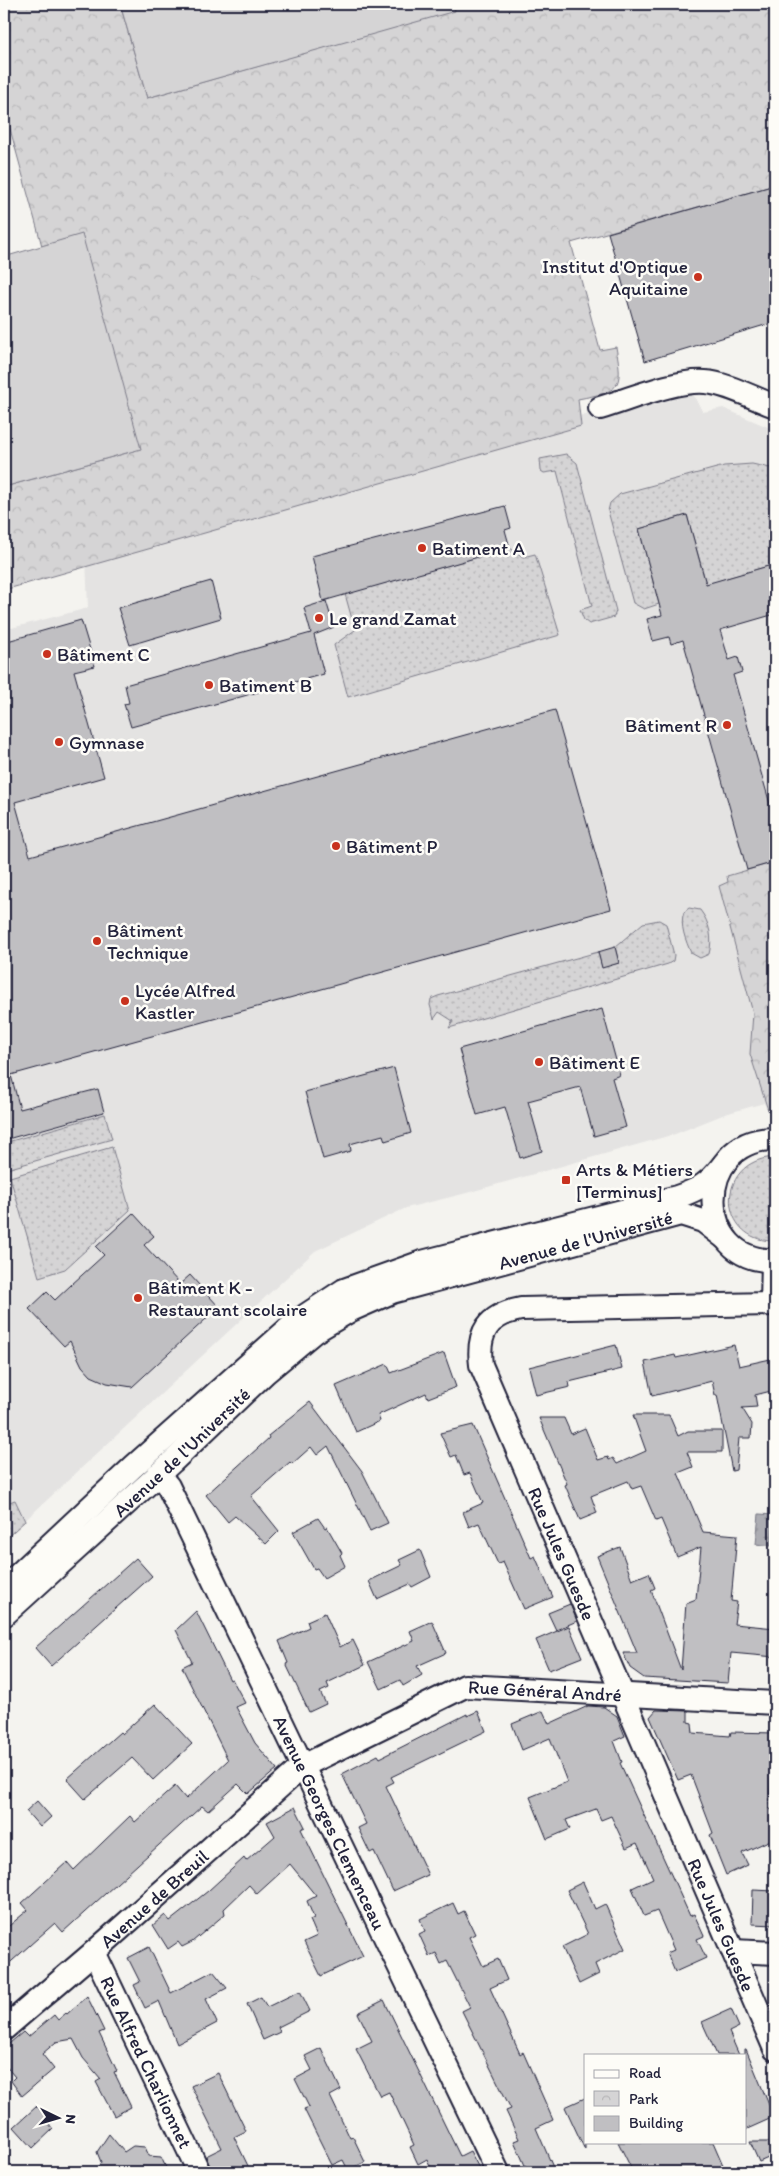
<svg xmlns="http://www.w3.org/2000/svg" width="779" height="2176" font-family="Itim,sans-serif">
	<defs>
		<pattern id="grass-dots" width="8" height="8" patternUnits="userSpaceOnUse" patternTransform="scale(1.25)"><rect width="8" height="8" fill="#d5d4d5"/><path d="M2 2h.1M6 6h.1" fill="none" stroke="#b7b6b8" stroke-width="1.8" stroke-linecap="round"/></pattern>
		<pattern id="park-crowns" width="20" height="18" patternUnits="userSpaceOnUse" patternTransform="scale(1.25)"><rect width="20" height="18" fill="#d5d4d5"/><path d="M2 6a3 3 0 1 1 6 0M12 15a3 3 0 1 1 6 0" fill="none" stroke="#b7b6b8"/></pattern>
		<pattern id="water-ripples" width="26" height="14" patternUnits="userSpaceOnUse" patternTransform="scale(1.25)"><rect width="26" height="14" fill="#acacb2"/><path d="M2 4q2-2 4 0t4 0M15 11q2-2 4 0t4 0" fill="none" stroke="#8c8c92"/></pattern>
	</defs>
	<rect width="100%" height="100%" fill="#f4f3ef"/>
	<filter id="ink" filterUnits="userSpaceOnUse"><feTurbulence type="fractalNoise" baseFrequency=".02" numOctaves="2"/><feDisplacementMap in="SourceGraphic" scale="10" xChannelSelector="R" yChannelSelector="G"/><feConvolveMatrix kernelMatrix="1 2 1 2 8 2 1 2 1" color-interpolation-filters="sRGB"/></filter>
	<g filter="url(#ink)">
		<path fill="#e4e3e2" d="M693 394 703 412 723 408 775 430V1108L768 1110 764 1103 725 1114 675 1134 463 1194 406 1208 315 1251 4 1540V630L88 608 86 559 589 413 592 421Z"/>
		<g fill="url(#grass-dots)" stroke="#7c7b88">
			<path d="M566 454 577 463 616 611 614 617 589 624 584 620 580 610 592 606 557 471 544 473 541 471 540 459Z"/>
			<path d="M752 464 775 469V564L721 580 707 587 687 515 639 529 659 604 644 609 633 603 608 511 610 503 620 494 724 466Z"/>
			<path d="M510 548 523 557 535 554 560 635 348 697 334 645 355 630 345 594Z"/>
			<path d="M689 908 700 910C710 923 713 939 709 954L700 958 691 953C686 941 679 925 684 912Z"/>
			<path d="M659 920 666 924 674 955 673 961 668 964 449 1028 453 1021 439 1012 434 1019 430 1005 431 999 438 996 598 952 602 967 619 963 615 947 643 923Z"/>
			<path d="M105 1114 112 1139 7 1169 4 1159V1143Z"/>
			<path d="M112 1147 130 1210 65 1269 39 1277 10 1177Z"/>
			<path d="M775 1157V1241C717 1242 714 1160 775 1157Z"/>
			<path d="M15 1500 25 1521 4 1540V1504Z"/>
		</g>
		<g fill="url(#park-crowns)" stroke="#7c7b88">
			<path d="M4 4H120L147 98 455 10 453 4H775V185L571 243 600 350 616 347C624 390 619 391 578 399L581 426 4 590V487L130 452 82 235 42 246 4 107Z"/>
			<path d="M775 862V1108L768 1110 750 1054 753 1013 719 886 728 882 727 876Z"/>
		</g>
		<g fill="#d5d4d5" stroke="#7c7b88">
			<path d="M120 4H453L455 11 147 98Z"/>
			<path d="M82 234 141 449 4 487V257Z"/>
		</g>
		<path fill="url(#water-ripples)" stroke="#757582" d="M759 1514 774 1515 771 1546 756 1544Z"/>
		<g fill="#c0bfc2" stroke="#22223b">
			<path d="M775 185V322L645 361 608 233Z"/>
			<path d="M505 506 511 528 505 530 510 548 323 601 312 556Z"/>
			<path d="M687 515 706 584 775 564V614L720 630 729 660 738 657 742 672 733 675 772 811 775 810V862L747 870 683 640 671 644 669 637 653 641 647 619 662 615 639 529Z"/>
			<path d="M211 581 221 618 130 645 118 608Z"/>
			<path d="M326 601 334 627 314 635 324 674 131 727 124 704 129 703 125 685 311 633 304 608Z"/>
			<path d="M81 620 95 666 74 671 104 777 15 802 30 856 555 710 611 909 11 1075 20 1109 98 1089 104 1112 4 1140V642Z"/>
			<path d="M615 947 619 963 602 968 598 952Z"/>
			<path d="M602 1009 620 1075 612 1078 626 1127 594 1136 580 1087 528 1101 542 1151 520 1158 505 1107 477 1115 459 1049Z"/>
			<path d="M394 1068 411 1133 385 1141 383 1135 350 1144 351 1151 323 1159 305 1092Z"/>
			<path d="M133 1213 154 1236 144 1245 180 1284 190 1275 219 1307 132 1387 107 1383 91 1376 82 1366 70 1341 64 1346 29 1309 47 1292 55 1300 71 1285 104 1255 96 1247Z"/>
			<path d="M616 1345 622 1369 569 1382 570 1387 536 1395 529 1367Z"/>
			<path d="M734 1345 739 1366 775 1358V1390L755 1395 757 1407 742 1408 752 1424 751 1438H739L736 1470 732 1471 717 1395H715L712 1381 652 1396 645 1362 675 1355 676 1358Z"/>
			<path d="M444 1353 456 1387 428 1398 426 1393 378 1415 380 1421 356 1432 336 1386 387 1364 391 1373Z"/>
			<path d="M310 1402 362 1471 388 1523 370 1531 328 1446 317 1455 311 1447 292 1464 290 1462 251 1496 279 1531 266 1544 235 1516 228 1522 206 1495 269 1438 268 1436Z"/>
			<path d="M633 1415H669L678 1436 688 1431H722V1452H687L693 1467 678 1473 703 1532 737 1535 731 1601 737 1602 734 1624 775 1628V1657L731 1653 728 1683 644 1678 630 1668 623 1653H637L597 1556 620 1547 632 1580 649 1573 655 1588 651 1590 681 1670 686 1603 696 1599 701 1547 677 1557 661 1519 656 1521 641 1486 632 1489 628 1481 591 1496 597 1513 580 1520 565 1485 567 1484 539 1418H564L571 1434 585 1428 598 1460 608 1457 609 1460 613 1458 617 1464 646 1451Z"/>
			<path d="M473 1425 531 1558 535 1556 553 1597 524 1609 503 1562 498 1564 479 1523 469 1527 463 1512 483 1503 470 1473 464 1475 456 1455 451 1457 440 1433Z"/>
			<path d="M318 1518 325 1528 327 1527 342 1553 340 1555 345 1566 324 1578 317 1568 314 1569 293 1532Z"/>
			<path d="M420 1550 431 1577 412 1587 410 1584 377 1599 369 1581 402 1565 399 1560Z"/>
			<path d="M136 1558 152 1576 51 1666 35 1648Z"/>
			<path d="M570 1604 577 1621 556 1630 548 1613Z"/>
			<path d="M196 1611 230 1680 232 1679 245 1703 236 1707 255 1743 277 1769 248 1794 238 1784 208 1811 202 1806 63 1932 55 1923 4 1968V1930L28 1910 22 1903 67 1862 74 1870 130 1816 135 1822 175 1786 186 1799 228 1760 182 1667 192 1662 176 1630Z"/>
			<path d="M325 1613 340 1647 353 1640 365 1665 327 1683 329 1688 320 1692 326 1704 309 1712 286 1664 288 1663 279 1641 309 1627 307 1621Z"/>
			<path d="M432 1621 446 1653 417 1666 422 1675 403 1686 400 1680 381 1689 368 1662 414 1641 410 1631Z"/>
			<path d="M569 1626 582 1657 549 1670 536 1640Z"/>
			<path d="M155 1704 192 1744 153 1780 132 1758 85 1799 67 1779 120 1732 122 1734Z"/>
			<path d="M588 1706 604 1707 617 1716 625 1736 614 1741 622 1762 620 1763 690 1916 694 1914 704 1936 697 1939 706 1958 675 1972 667 1953 674 1950 657 1911 644 1916 632 1888 653 1878 637 1843 626 1848 611 1816 601 1820 596 1809 566 1820 570 1829 547 1839 530 1797 567 1782 550 1738 522 1750 512 1724 543 1711 549 1724Z"/>
			<path d="M656 1710 688 1711V1722L692 1723 693 1733 730 1736 731 1732 775 1733 773 1779H771L769 1808 775 1813V1838L742 1853 748 1865 726 1875 710 1835 713 1833 691 1775 678 1780 650 1717Z"/>
			<path d="M478 1711 486 1731 391 1777 394 1782 386 1786 428 1875 393 1891 374 1851 370 1853 358 1828 366 1824 342 1774 378 1755 380 1758 467 1714V1716Z"/>
			<path d="M37 1801 51 1817 40 1827 26 1811Z"/>
			<path d="M295 1807 305 1827 301 1829 363 1956 321 1976 304 1942 317 1936 310 1920 314 1918 307 1901 316 1896 290 1864 257 1894 249 1885 224 1909 225 1914 192 1942 182 1947 178 1942 168 1949 153 1925 165 1915 170 1921 208 1891 244 1858 246 1861 275 1836 267 1822Z"/>
			<path d="M583 1882 595 1909 605 1904 625 1949 595 1964 599 1974 579 1984 562 1947 588 1934 567 1890Z"/>
			<path d="M753 1890 775 1891V1925L752 1924Z"/>
			<path d="M453 1903 458 1914 464 1911 475 1934 469 1937 483 1966 498 1959 507 1980 490 1988 520 2054 523 2052 553 2120 536 2128 555 2172H528L514 2141 519 2139 506 2111 511 2109 462 2011 470 2007 447 1961 441 1964 436 1953 429 1956 419 1934 425 1931 420 1919Z"/>
			<path d="M149 1947 171 1993 213 1971 227 1988 206 1999 217 2023 177 2044 159 2001 145 2008 134 1985 140 1982 128 1958Z"/>
			<path d="M300 1991 310 2011 278 2027 280 2032 263 2040 247 2004 261 1997 267 2007Z"/>
			<path d="M87 1996 104 2031 99 2033 117 2071 114 2072 131 2107 114 2116 96 2082 101 2079 83 2058 73 2039 56 2042 42 2054 54 2069 22 2096 11 2081 15 2077 4 2064V2048L23 2032 28 2037 54 2015 58 2020 66 2013 67 2014Z"/>
			<path d="M384 2000 460 2156 470 2151 481 2172H428L432 2170 427 2159 418 2164 410 2147 414 2145 389 2092 380 2096 356 2049 372 2041 358 2013Z"/>
			<path d="M731 2009 739 2027 729 2032 739 2055H717L702 2022Z"/>
			<path d="M321 2048 341 2090 330 2096 350 2138 353 2137 365 2162 348 2170 343 2160 332 2165 304 2109 309 2107 295 2079 312 2070 305 2056Z"/>
			<path d="M746 2049 774 2117 745 2130V2049Z"/>
			<path d="M218 2073 246 2131 234 2137 251 2172H212L206 2156 222 2148 191 2086Z"/>
			<path d="M585 2098V2150L565 2107Z"/>
			<path d="M37 2106 52 2122 49 2124 53 2129 33 2148 14 2127Z"/>
			<path d="M109 2134 124 2152 133 2146 145 2147 149 2156 161 2157 168 2172H95L101 2162 97 2152Z"/>
			<path d="M618 2142H713L726 2172H633Z"/>
			<path d="M750 2142H770L775 2155 759 2162Z"/>
		</g>
		<g fill="none" stroke-linecap="round" stroke-linejoin="round">
			<g stroke="#22223b" stroke-width="26">
				<g id="minor">
					<path d="M600 408C630 399 675 380 705 382 726 383 755 399 775 406"/>
					<path d="M775 1139C691 1138 695 1265 775 1260"/>
					<path d="M772 1304 773 1261"/>
					<path id="s1" d="M775 1304 521 1309C488 1315 477 1332 481 1365L775 2049"/>
					<path id="s2" d="M158 1474 168 1486 208 1569 498 2172"/>
					<path d="M4 1588 133 1467 297 1321 344 1290 422 1262 677 1197C700 1189 708 1184 723 1165"/>
					<path id="s3" d="M4 1615 172 1462 265 1373 314 1332 351 1310 392 1292 681 1214 703 1221 725 1238"/>
					<path d="M733 1951 775 1953"/>
					<path id="s4" d="M94 1952 199 2172"/>
					<path id="s5" d="M4 2029 94 1952 303 1766 465 1686 775 1703"/>
				</g>
			</g>
			<use href="#minor" stroke="#fdfcf7" stroke-width="22"/>
		</g>
	</g>
	<g fill="#c8321e" stroke="#fdfcf7" stroke-width="2">
		<circle cx="698" cy="277" r="5"/>
		<circle cx="422" cy="548" r="5"/>
		<circle cx="319" cy="618" r="5"/>
		<circle cx="47" cy="654" r="5"/>
		<circle cx="209" cy="685" r="5"/>
		<circle cx="727" cy="725" r="5"/>
		<circle cx="59" cy="742" r="5"/>
		<circle cx="336" cy="846" r="5"/>
		<circle cx="97" cy="941" r="5"/>
		<circle cx="125" cy="1001" r="5"/>
		<circle cx="539" cy="1062" r="5"/>
		<rect x="561" y="1175" width="10" height="10" rx="2.5"/>
		<circle cx="138" cy="1298" r="5"/>
	</g>
	<g text-anchor="middle" dominant-baseline="central" stroke-width="5" stroke-linejoin="round" paint-order="stroke">
		<g font-size="19" fill="#22223b" stroke="#fdfcf7" text-anchor="start">
			<text x="688" y="266" text-anchor="end">Institut d'Optique<tspan x="688" dy="22">Aquitaine</tspan></text>
			<text x="432" y="548">Batiment A</text>
			<text x="329" y="618">Le grand Zamat</text>
			<text x="57" y="654">Bâtiment C</text>
			<text x="219" y="685">Batiment B</text>
			<text x="717" y="725" text-anchor="end">Bâtiment R</text>
			<text x="69" y="742">Gymnase</text>
			<text x="346" y="846">Bâtiment P</text>
			<text x="107" y="930">Bâtiment<tspan x="107" dy="22">Technique</tspan></text>
			<text x="135" y="990">Lycée Alfred<tspan x="135" dy="22">Kastler</tspan></text>
			<text x="549" y="1062">Bâtiment E</text>
			<text x="576" y="1169">Arts &amp; Métiers<tspan x="576" dy="22">[Terminus]</tspan></text>
			<text x="148" y="1287">Bâtiment K -<tspan x="148" dy="22">Restaurant scolaire</tspan></text>
		</g>
		<g font-size="19" fill="#22223b" stroke="#fdfcf7">
			<text stroke="none"><textPath href="#s3" startOffset="708">Avenue de l'Université</textPath></text>
			<text stroke="none"><textPath href="#s3" startOffset="241">Avenue de l'Université</textPath></text>
			<text stroke="none"><textPath href="#s1" startOffset="538">Rue Jules Guesde</textPath></text>
			<text stroke="none"><textPath href="#s5" startOffset="659">Rue Général André</textPath></text>
			<text stroke="none"><textPath href="#s2" startOffset="389">Avenue Georges Clemenceau</textPath></text>
			<text stroke="none"><textPath href="#s5" startOffset="199">Avenue de Breuil</textPath></text>
			<text stroke="none"><textPath href="#s1" startOffset="942">Rue Jules Guesde</textPath></text>
			<text stroke="none"><textPath href="#s4" startOffset="122">Rue Alfred Charlionnet</textPath></text>
		</g>
	</g>
	<rect width="779" height="2176" fill="none" stroke="#fdfcf7" stroke-width="20"/>
	<rect x="10" y="10" width="759" height="2156" fill="none" stroke="#22223b" stroke-width="2" filter="url(#ink)"/>
	<rect x="584" y="2054" width="162" height="90" fill="#fdfcf7" stroke="#a5a5ac"/>
	<rect x="594" y="2070" width="25" height="8" fill="#fdfcf7" stroke="#a5a5ac"/>
	<text x="629" y="2078" font-size="15" fill="#22223b">Road</text>
	<rect x="594" y="2091" width="25" height="15" fill="url(#park-crowns)" stroke="#a5a5ac"/>
	<text x="629" y="2104" font-size="15" fill="#22223b">Park</text>
	<rect x="594" y="2116" width="25" height="15" fill="#c0bfc2" stroke="#a5a5ac"/>
	<text x="629" y="2128" font-size="15" fill="#22223b">Building</text>
	<g transform="translate(58 2118) rotate(95)" stroke="#fdfcf7" stroke-width="4" paint-order="stroke">
	<path d="M0-4L9 19L0 12L-9 19Z" fill="#22223b"/>
	<text y="-8" font-size="14" font-weight="bold" text-anchor="middle" fill="#22223b">N</text>
	</g>
</svg>
